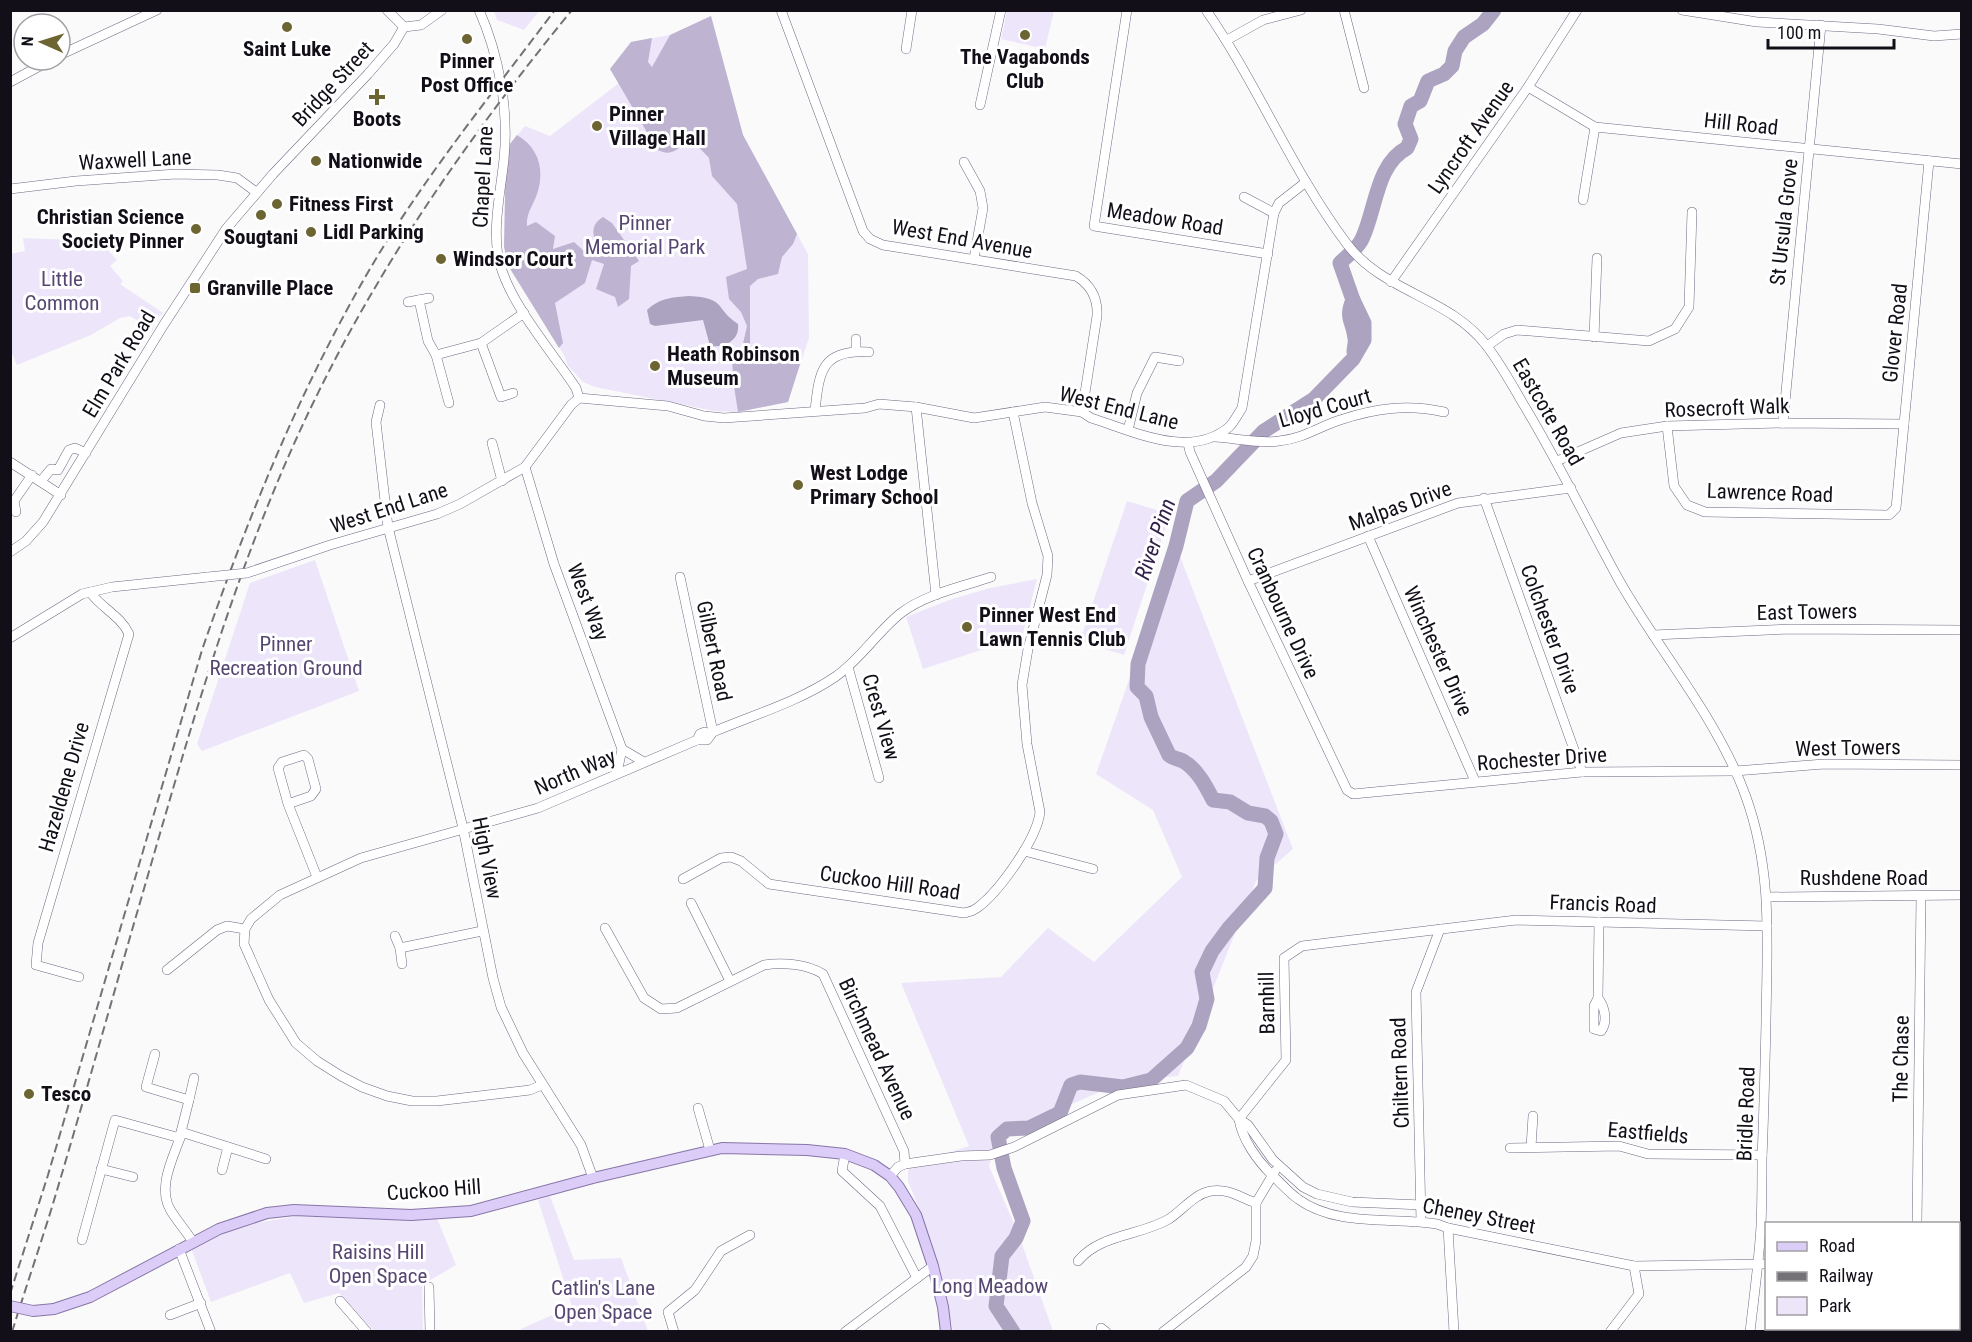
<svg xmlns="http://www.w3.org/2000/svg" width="1972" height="1342" font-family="'Roboto Condensed',sans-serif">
	<rect width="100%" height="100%" fill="#fafafa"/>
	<g fill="#ede6fb">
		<path d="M494 11V10L539 11 524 30 497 20Z"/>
		<path d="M1007 11H1054L1045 49 1001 39Z"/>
		<path d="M711 16 743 135 808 254 809 338 788 402 738 412 714 411 595 387 583 382 568 366 564 355 509 267 504 247 506 149 525 126 550 136 619 83 610 69 631 42 670 35Z"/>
		<path d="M23 238 100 241 117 260 110 266 123 281 120 284 163 313 155 320 153 330 130 316 120 318 91 335 17 365 11 351 10 254 25 251Z"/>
		<path d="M1127 501 1170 514 1124 655 1080 641Z"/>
		<path d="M1176 546 1293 849 1256 881 1178 1076 1124 1081 998 1137 989 1166 1018 1233 1053 1331H953L940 1268 923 1219 908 1181V1171L913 1164 969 1146 901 983 1001 977 1048 928 1094 962 1182 877 1153 810 1096 774Z"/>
		<path d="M315 560 359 691 202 751 197 744 250 583Z"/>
		<path d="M1037 579 1021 641 1008 637 1006 642 923 669 906 617 949 600 990 588Z"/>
		<path d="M550 1196 574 1260 621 1258 647 1328V1331H521V1329L572 1306 538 1200Z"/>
		<path d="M297 1216 437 1218 456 1265 422 1285 423 1331H374L339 1293 304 1303 290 1273 211 1302 191 1248 244 1225Z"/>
	</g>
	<g fill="#beb4d2">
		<path d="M711 16 743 135 797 234 793 244 782 257 778 274 758 279 750 286V349L756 354 781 353 802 358 788 402 738 412 733 380 732 356 742 348 747 326 741 312 729 299 726 277 747 269 737 204 712 176 709 158 692 140 686 141C670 160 661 153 644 141L648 134 610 69 631 42 652 38 648 62 652 67 670 35Z"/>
		<path d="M517 135C539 148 545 170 537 194 533 206 526 213 527 226L536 222 555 236 553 249 574 242 585 252 596 246C593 234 590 225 603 217L612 223 639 261 631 266 629 299 618 307 615 297 596 289 604 264 592 260 585 283 555 303 563 343 559 348 509 267 504 247 506 149Z"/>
	</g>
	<path fill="#aca3c0" d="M689 296C727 298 714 308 738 324 740 341 724 348 710 346L703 320 655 326 650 324 647 310C659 298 673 297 689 296Z"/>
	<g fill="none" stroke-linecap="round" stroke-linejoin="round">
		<g stroke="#aca3c0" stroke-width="15">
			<path d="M1353 300C1345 318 1353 321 1355 338 1356 342 1354 348 1354 352"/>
			<path d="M1013 1332 996 1306 1002 1256 1016 1238 1023 1221 1004 1168 998 1137 1007 1129 1029 1128 1060 1113 1071 1085 1080 1082 1123 1087 1151 1080 1187 1048 1199 1026 1207 999 1202 972 1212 951 1229 928 1265 888 1267 858 1276 834 1271 821 1265 816 1248 813 1230 802 1213 800C1206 786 1197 769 1183 761 1177 758 1174 759 1169 755L1151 717 1146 696 1137 687 1138 664 1176 546 1187 501 1216 481 1264 431 1314 399 1353 359 1364 340V323L1353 300 1340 263C1347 256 1358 248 1362 239 1376 210 1376 164 1407 148L1411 139 1405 124 1411 106 1420 101 1428 81 1444 74 1452 66 1455 51 1464 37 1483 24 1494 10"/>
		</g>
		<g stroke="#716883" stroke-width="10">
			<g id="minor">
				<path d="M387 10 404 27"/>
				<path d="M479 10C499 55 509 110 504 159 501 189 491 233 500 264 511 305 552 352 576 388L579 398"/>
				<path d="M781 10 863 231 870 239 883 245 1076 276C1091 285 1098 298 1097 316L1082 412"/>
				<path d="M1127 10 1094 226 1268 254"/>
				<path d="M1206 10C1258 85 1292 171 1347 244 1383 292 1449 297 1486 345 1500 363 1511 383 1522 402 1558 461 1587 522 1620 582 1660 652 1719 721 1746 797 1773 872 1767 943 1766 1022 1765 1067 1764 1112 1762 1158 1762 1181 1762 1203 1761 1226 1759 1261 1754 1296 1750 1332"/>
				<path d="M1344 10 1364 88"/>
				<path d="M1682 10 1757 22 1878 29 1934 36 1962 34"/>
				<path d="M404 27 421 25 442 10"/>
				<path d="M1227 40 1263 20 1301 10"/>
				<path d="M906 49 912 10"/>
				<path d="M60 55 157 10"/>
				<path d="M10 82 51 60"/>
				<path d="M1528 87 1595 127 1962 164"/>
				<path d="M980 105 1001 10"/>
				<path d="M964 162 980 191 983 208 974 259"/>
				<path d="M10 189 76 181 176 174 218 175 237 178 256 192"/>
				<path d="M1244 197 1274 213"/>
				<path d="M1583 200 1595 127"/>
				<path d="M1391 282 1528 87 1577 10"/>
				<path d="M419 300 428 341 436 355 449 403"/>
				<path d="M408 302 429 298"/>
				<path d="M1594 337 1597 258"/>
				<path d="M481 343 501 397 513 393"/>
				<path d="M1487 346 1504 334 1517 330 1649 341 1675 329 1689 307 1692 212"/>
				<path d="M856 351V339"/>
				<path d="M436 355 481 343 524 313"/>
				<path d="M380 405 376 422 388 527 463 828 493 978 501 1007 523 1053 581 1145 593 1178"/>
				<path d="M916 407 936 595"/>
				<path d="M815 411C819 371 822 349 869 352"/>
				<path d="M1783 423 1821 25"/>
				<path d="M1667 426 1674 486 1687 505 1705 512 1889 515 1896 508 1929 161"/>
				<path d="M1128 430 1137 393 1155 357 1179 361"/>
				<path d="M1215 437C1234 438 1261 444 1279 441 1305 438 1318 427 1340 420 1376 408 1407 404 1444 412"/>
				<path d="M492 443 502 481"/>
				<path d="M1188 443 1190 452 1248 581 1347 790 1353 794 1582 772 1735 771 1824 764 1962 765"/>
				<path d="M1557 461 1621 433 1667 426 1783 423 1904 424"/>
				<path d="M10 462 61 495"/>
				<path d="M525 467 554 564 622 749 617 773"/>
				<path d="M41 481 51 469 58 470 69 450 75 448 86 453"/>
				<path d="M1484 498 1582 772"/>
				<path d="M16 512 14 501 32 475"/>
				<path d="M1368 536 1475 781"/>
				<path d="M10 552 26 541 43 522 163 326 226 229 273 174 368 74 394 44 404 27"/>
				<path d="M247 573 330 545 437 514 460 504 525 467 571 405 579 398 668 406 704 416 724 418 865 408 879 404 916 407 974 418 1045 407 1082 412 1091 418C1133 431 1190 460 1229 427 1234 422 1238 414 1242 408L1274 213 1279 203 1306 182"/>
				<path d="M680 577 713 732"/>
				<path d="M1248 581 1458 503 1571 488"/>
				<path d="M1653 635 1790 629 1962 630"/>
				<path d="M10 638 82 594 112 587 208 577"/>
				<path d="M848 667 879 778"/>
				<path d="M697 740H707L713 732C753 715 798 702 835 677 860 660 877 632 901 613 926 594 961 587 991 577"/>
				<path d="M622 749 644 762"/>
				<path d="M288 804 311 796 316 789 308 759 304 755 282 762 278 768 288 804 317 877"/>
				<path d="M1024 851 1093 869"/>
				<path d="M683 879 721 858 731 857 741 861 769 884 964 913C969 912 973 911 977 908 999 892 1037 839 1040 812L1027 744 1022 685 1028 649 1047 575 1048 556 1032 503 1013 412"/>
				<path d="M1767 897 1962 895"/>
				<path d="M691 903 730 981"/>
				<path d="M605 928 644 998 661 1009 677 1008 764 965C783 962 807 964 823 974L904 1151 905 1164"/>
				<path d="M395 936 400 948 402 964"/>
				<path d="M400 948 482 931"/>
				<path d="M167 970 217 930 227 926 245 929"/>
				<path d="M79 977 36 965 38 943 129 634C121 616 101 608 90 592"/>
				<path d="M1598 998 1594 1006V1029L1601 1031C1608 1022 1605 1007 1598 998L1599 922"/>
				<path d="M155 1054 146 1087 189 1100 181 1132"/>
				<path d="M542 1085 530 1090 437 1101H412L387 1096 362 1087 341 1076 317 1061 296 1043 269 1000 244 944 245 929 251 919 280 895 361 858 538 808 697 740 700 734 705 732 709 735"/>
				<path d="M189 1100 194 1078"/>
				<path d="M698 1108 710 1150"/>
				<path d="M1239 1119 1286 1060 1284 958 1302 946 1516 920 1767 926"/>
				<path d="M1239 1119C1242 1139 1257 1160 1271 1174 1280 1182 1288 1192 1298 1199 1336 1227 1392 1217 1437 1224L1448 1228 1634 1266 1766 1264"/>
				<path d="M180 1138 181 1132 266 1159"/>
				<path d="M1531 1147 1533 1116"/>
				<path d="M1510 1148 1619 1146 1648 1154 1762 1155"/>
				<path d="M845 1154 842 1171 880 1206 917 1278"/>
				<path d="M101 1169 133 1177"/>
				<path d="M222 1170 228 1147"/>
				<path d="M890 1176 898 1167 905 1164 961 1156 990 1155 1014 1147 1118 1095 1186 1085 1224 1101 1239 1119 1248 1125 1273 1160 1303 1187 1317 1194 1352 1202 1422 1205"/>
				<path d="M1421 1221 1416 992 1440 929"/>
				<path d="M1917 1224 1921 896"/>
				<path d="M1448 1228 1454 1332"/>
				<path d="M82 1240 115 1120 180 1138C172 1160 157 1189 171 1211 178 1222 186 1231 193 1242"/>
				<path d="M179 1249 211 1332"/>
				<path d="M1078 1261C1100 1234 1140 1236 1169 1219 1183 1210 1194 1194 1211 1191 1228 1188 1241 1198 1256 1203"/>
				<path d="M429 1287 430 1332"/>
				<path d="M340 1301 367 1332"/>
				<path d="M170 1315 201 1303"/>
				<path d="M1101 1328 1106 1332"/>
				<path d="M1927 1328 1929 1332"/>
				<path d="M674 1332 668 1312 695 1290 721 1251 750 1235"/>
				<path d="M845 1332 933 1266"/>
				<path d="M1163 1332 1246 1267 1253 1256 1256 1241V1203L1275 1171"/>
				<path d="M1610 1332 1639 1294 1634 1266"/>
			</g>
		</g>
		<g stroke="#8775a7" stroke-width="12">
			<path id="major" d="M54 1309 90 1297 219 1229 267 1213 294 1210 411 1215 471 1211 593 1178 722 1148 807 1150 845 1154 874 1165 890 1176 899 1187 916 1215 933 1266 943 1307 946 1332"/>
		</g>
		<use href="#minor" stroke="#fff" stroke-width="9"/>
		<use href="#major" stroke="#dccdf8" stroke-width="10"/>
		<g stroke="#747177" stroke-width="2" stroke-dasharray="9 4.5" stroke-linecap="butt">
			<path d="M10 1294 48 1175 202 650C249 514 303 381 377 257 430 170 494 91 555 10"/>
			<path d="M12 1332C25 1290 39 1249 52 1207 82 1107 110 1006 139 906 191 727 240 546 325 379 392 246 478 125 572 10"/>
		</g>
		<g stroke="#716883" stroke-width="10" stroke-linecap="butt">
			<path id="minor-bridge" d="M208 577 247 573"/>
		</g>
		<g stroke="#8775a7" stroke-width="12" stroke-linecap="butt">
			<path id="major-bridge" d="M10 1306 33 1311 54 1309"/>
		</g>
		<use href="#minor-bridge" stroke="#fff" stroke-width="9"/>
		<use href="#major-bridge" stroke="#dccdf8" stroke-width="10"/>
	</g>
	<g fill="#6c6431" stroke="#fff" stroke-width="2">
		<circle cx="287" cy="27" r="6"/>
		<circle cx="1025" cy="35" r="6"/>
		<circle cx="467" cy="39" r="6"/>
		<path d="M374 88h6v6h6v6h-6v6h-6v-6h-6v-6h6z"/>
		<circle cx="597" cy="126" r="6"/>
		<circle cx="316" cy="161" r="6"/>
		<circle cx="277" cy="204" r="6"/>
		<circle cx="261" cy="215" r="6"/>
		<circle cx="196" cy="229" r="6"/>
		<circle cx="311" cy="232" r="6"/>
		<circle cx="441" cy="259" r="6"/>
		<rect x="189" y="282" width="12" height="12" rx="3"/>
		<circle cx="655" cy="366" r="6"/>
		<circle cx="798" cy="485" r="6"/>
		<circle cx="967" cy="627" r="6"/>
		<circle cx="29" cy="1094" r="6"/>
	</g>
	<g text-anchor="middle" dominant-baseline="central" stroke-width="6" stroke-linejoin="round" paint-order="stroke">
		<g font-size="21" font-weight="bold" fill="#130f19" stroke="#fff" text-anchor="start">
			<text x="287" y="49" text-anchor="middle">Saint Luke</text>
			<text x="1025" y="57" text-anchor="middle">The Vagabonds<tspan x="1025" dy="24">Club</tspan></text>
			<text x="467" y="61" text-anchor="middle">Pinner<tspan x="467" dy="24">Post Office</tspan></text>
			<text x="609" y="114">Pinner<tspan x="609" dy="24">Village Hall</tspan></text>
			<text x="377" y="119" text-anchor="middle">Boots</text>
			<text x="328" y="161">Nationwide</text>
			<text x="289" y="204">Fitness First</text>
			<text x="184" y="217" text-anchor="end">Christian Science<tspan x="184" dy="24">Society Pinner</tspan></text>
			<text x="323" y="232">Lidl Parking</text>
			<text x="261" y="237" text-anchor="middle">Sougtani</text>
			<text x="453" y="259">Windsor Court</text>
			<text x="207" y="288">Granville Place</text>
			<text x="667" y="354">Heath Robinson<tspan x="667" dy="24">Museum</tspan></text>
			<text x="810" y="473">West Lodge<tspan x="810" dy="24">Primary School</tspan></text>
			<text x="979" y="615">Pinner West End<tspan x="979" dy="24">Lawn Tennis Club</tspan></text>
			<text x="41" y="1094">Tesco</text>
		</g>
		<g font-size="21" fill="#130f19" stroke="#fff">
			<text transform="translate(333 84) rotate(-47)">Bridge Street</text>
			<text transform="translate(1741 124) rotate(6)">Hill Road</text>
			<text transform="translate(1471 137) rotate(-55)">Lyncroft Avenue</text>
			<text transform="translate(135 160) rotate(-3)">Waxwell Lane</text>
			<text transform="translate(483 177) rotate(-87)">Chapel Lane</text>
			<text transform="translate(1165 219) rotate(9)">Meadow Road</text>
			<text transform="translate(1784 222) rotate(-84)">St Ursula Grove</text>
			<text transform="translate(962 239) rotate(10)">West End Avenue</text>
			<text transform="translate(1895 333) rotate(-84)">Glover Road</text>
			<text transform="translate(119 364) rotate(-59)">Elm Park Road</text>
			<text transform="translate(1119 408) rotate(14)">West End Lane</text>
			<text transform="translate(1325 408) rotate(-16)">Lloyd Court</text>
			<text transform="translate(1727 408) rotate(-2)">Rosecroft Walk</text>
			<text transform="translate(1548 412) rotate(60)">Eastcote Road</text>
			<text transform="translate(1770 493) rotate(2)">Lawrence Road</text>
			<text transform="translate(1400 506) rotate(-20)">Malpas Drive</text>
			<text transform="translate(389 508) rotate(-18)">West End Lane</text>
			<text transform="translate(588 602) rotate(69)">West Way</text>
			<text transform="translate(1807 612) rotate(-1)">East Towers</text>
			<text transform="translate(1283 613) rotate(65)">Cranbourne Drive</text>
			<text transform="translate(1550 629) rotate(70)">Colchester Drive</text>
			<text transform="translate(714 651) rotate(78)">Gilbert Road</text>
			<text transform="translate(1438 651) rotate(66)">Winchester Drive</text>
			<text transform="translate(881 717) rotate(74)">Crest View</text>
			<text transform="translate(1848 748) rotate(-1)">West Towers</text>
			<text transform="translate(1542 759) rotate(-4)">Rochester Drive</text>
			<text transform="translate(575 772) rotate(-23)">North Way</text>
			<text transform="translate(64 787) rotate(-74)">Hazeldene Drive</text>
			<text transform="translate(487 858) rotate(79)">High View</text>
			<text x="1864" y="878">Rushdene Road</text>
			<text transform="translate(890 883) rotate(8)">Cuckoo Hill Road</text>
			<text transform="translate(1603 904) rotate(2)">Francis Road</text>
			<text transform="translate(1267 1003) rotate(-91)">Barnhill</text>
			<text transform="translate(877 1049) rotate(65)">Birchmead Avenue</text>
			<text transform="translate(1901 1059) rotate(-89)">The Chase</text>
			<text transform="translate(1400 1073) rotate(-92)">Chiltern Road</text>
			<text transform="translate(1746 1114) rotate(-88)">Bridle Road</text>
			<text transform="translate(1648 1133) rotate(5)">Eastfields</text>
			<text transform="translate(434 1190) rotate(-4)">Cuckoo Hill</text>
			<text transform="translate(1479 1216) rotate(11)">Cheney Street</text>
		</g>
		<g font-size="21" fill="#564672" stroke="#fff">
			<text x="645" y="223">Pinner<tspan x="645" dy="24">Memorial Park</tspan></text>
			<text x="62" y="279">Little<tspan x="62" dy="24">Common</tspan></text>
			<text x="286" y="644">Pinner<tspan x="286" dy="24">Recreation Ground</tspan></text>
			<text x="378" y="1252">Raisins Hill<tspan x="378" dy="24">Open Space</tspan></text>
			<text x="990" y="1286">Long Meadow</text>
			<text x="603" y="1288">Catlin's Lane<tspan x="603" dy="24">Open Space</tspan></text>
		</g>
		<g font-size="22" font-style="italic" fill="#31214a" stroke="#fff">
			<text transform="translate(1155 539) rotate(-71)">River Pinn</text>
		</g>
	</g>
	<rect width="1972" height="1342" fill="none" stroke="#130f19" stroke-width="24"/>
	<rect x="1765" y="1222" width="195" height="108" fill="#ffffff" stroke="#a19fa3" stroke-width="1.5"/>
	<rect x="1777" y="1242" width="30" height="9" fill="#dccdf8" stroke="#a19fa3" stroke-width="1.5"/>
	<text x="1819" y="1252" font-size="18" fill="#130f19">Road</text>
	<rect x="1777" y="1272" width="30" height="9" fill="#747177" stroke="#a19fa3" stroke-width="1.5"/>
	<text x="1819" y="1282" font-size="18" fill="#130f19">Railway</text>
	<rect x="1777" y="1297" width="30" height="18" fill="#ede6fb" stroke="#a19fa3" stroke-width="1.5"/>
	<text x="1819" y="1312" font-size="18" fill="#130f19">Park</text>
	<g transform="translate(42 42) rotate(273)"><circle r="28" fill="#ffffff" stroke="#a19fa3" stroke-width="1.5"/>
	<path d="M0-4.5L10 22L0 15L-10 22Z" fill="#6c6431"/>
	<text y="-9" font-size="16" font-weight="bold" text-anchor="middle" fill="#130f19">N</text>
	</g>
	<path d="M1768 39v9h126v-9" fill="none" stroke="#130f19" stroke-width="3"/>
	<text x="1777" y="39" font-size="18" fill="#130f19" stroke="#ffffff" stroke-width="4.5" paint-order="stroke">100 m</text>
</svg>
